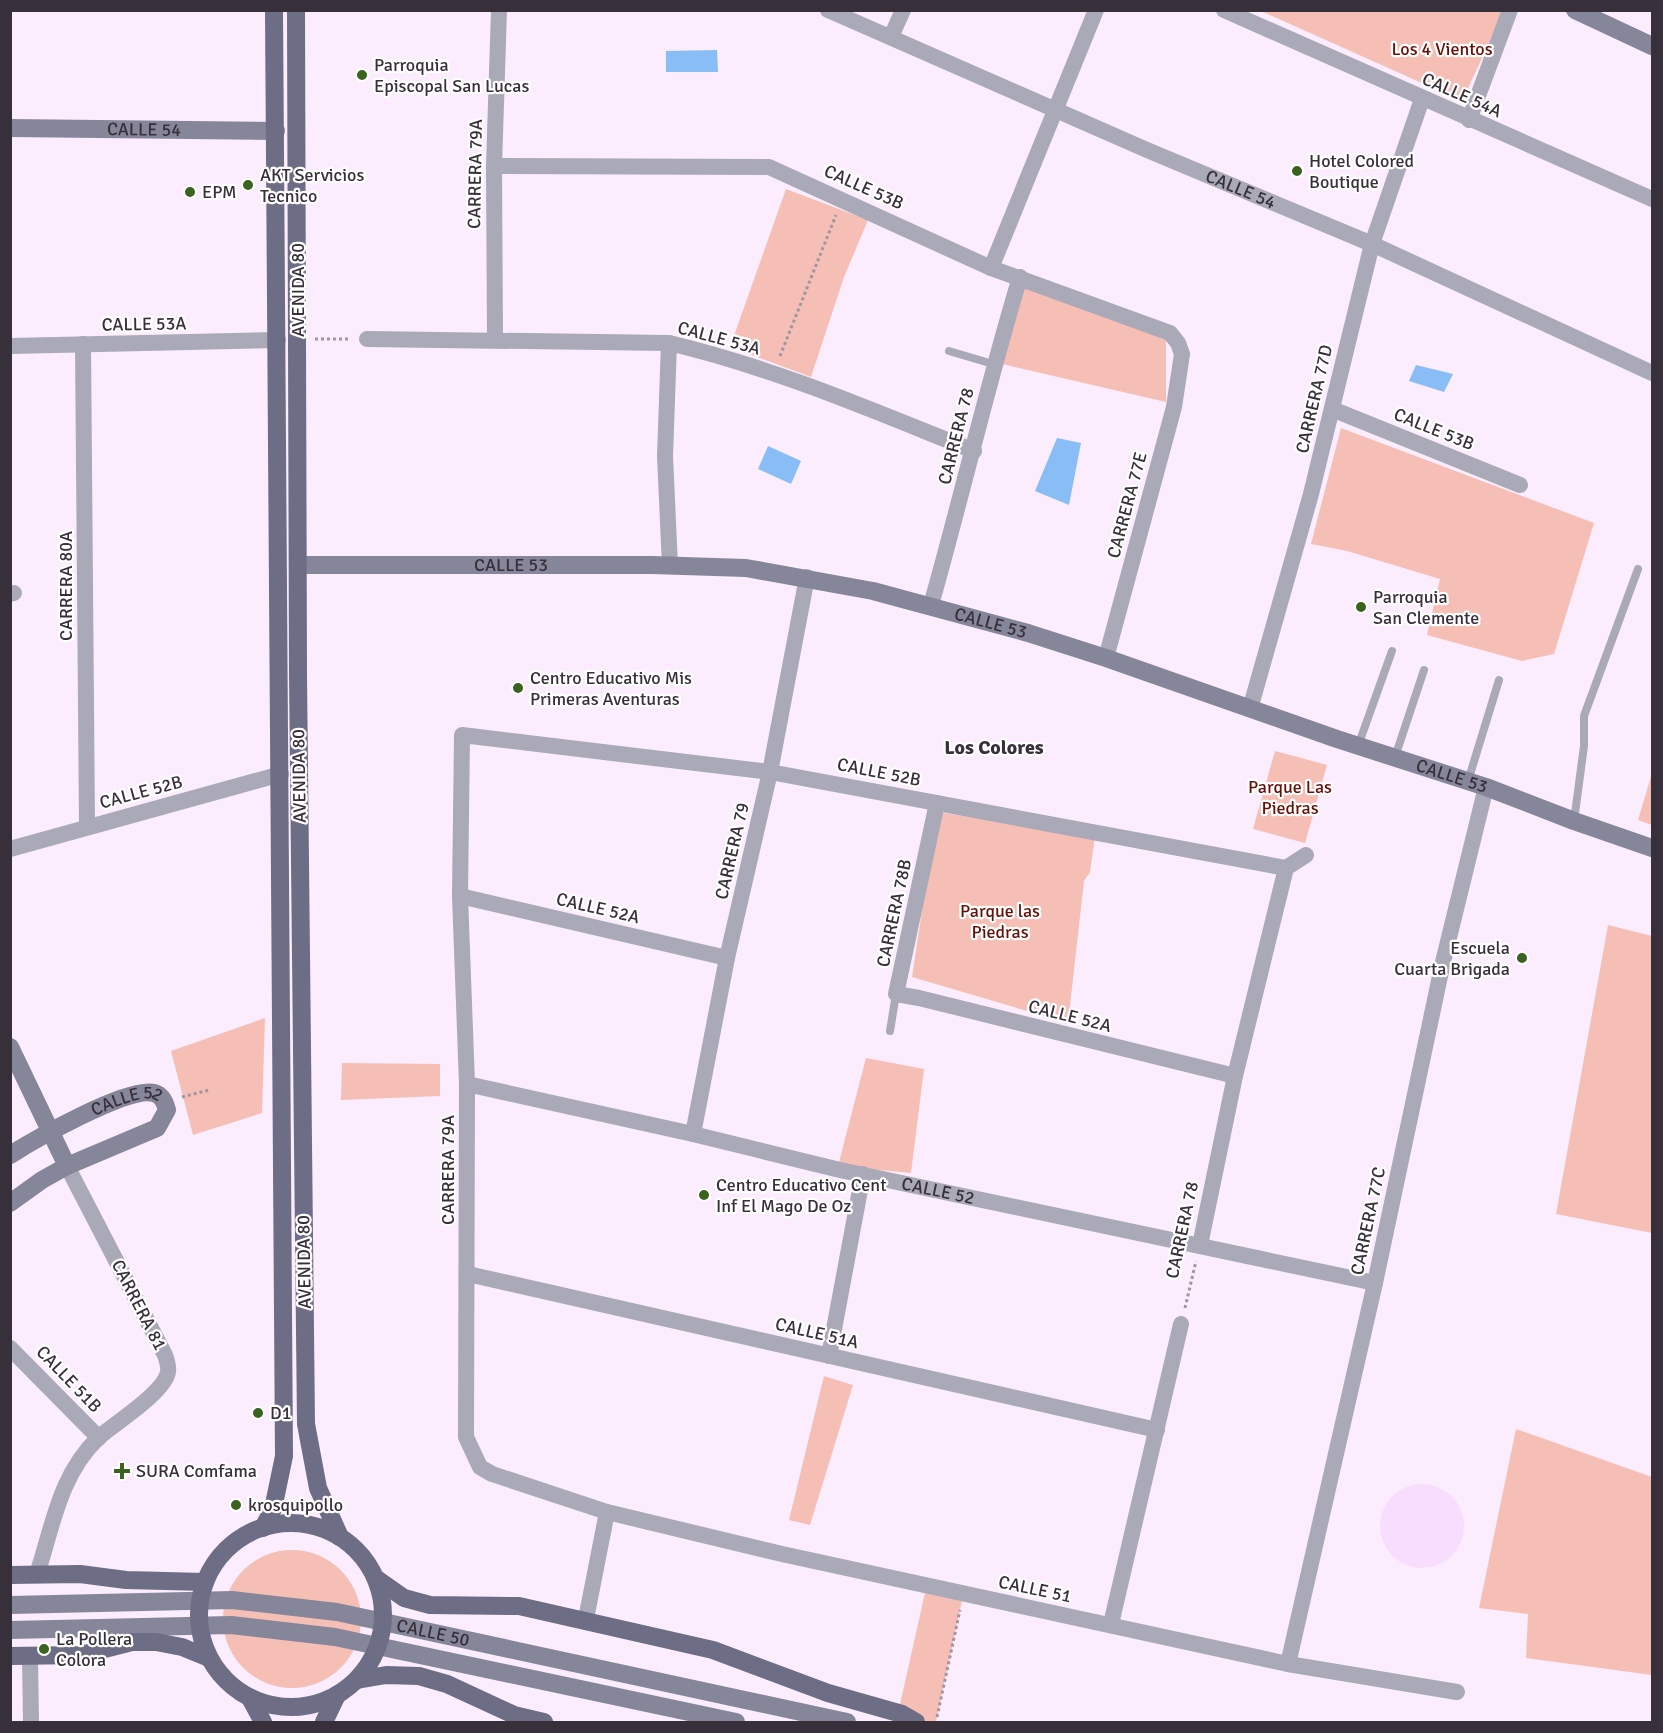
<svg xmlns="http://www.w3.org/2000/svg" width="1663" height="1733" font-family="Signika,sans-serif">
	<rect width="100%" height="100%" fill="#fbedfd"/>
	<circle fill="#f9ddff" cx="1422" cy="1526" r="42"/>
	<g fill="#f5bfb5">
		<path d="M1261 11H1504L1462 101Z"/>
		<path d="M786 189 868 220 844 277 811 377 730 347Z"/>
		<path d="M1022 280 1166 340V402L998 363Z"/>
		<path d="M1341 428 1594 523 1554 654 1522 661 1427 635 1440 579 1347 551 1311 544Z"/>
		<path d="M1275 751 1327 765 1305 843 1253 829Z"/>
		<path d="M1652 773V825L1638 820Z"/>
		<path d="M937 812 1095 836 1090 872 1084 881 1068 1023 912 977Z"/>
		<path d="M1608 925 1652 936V1233L1556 1214Z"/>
		<path d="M265 1018 262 1113 193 1135 171 1051Z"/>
		<path d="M866 1058 924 1069 911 1173 838 1166Z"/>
		<path d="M342 1063 440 1064V1096L341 1100Z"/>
		<path d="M824 1376 853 1385 810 1525 789 1520Z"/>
		<path d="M1516 1429 1652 1477V1675L1526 1658 1528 1614 1479 1608Z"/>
		<circle cx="292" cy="1619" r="69"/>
		<path d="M925 1593 962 1601 937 1717 936 1722H896Z"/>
	</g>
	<g fill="#88bdf5">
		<path d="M717 50 718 72H666V51Z"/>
		<path d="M1416 365 1453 374 1444 392 1409 381Z"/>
		<path d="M1057 438 1081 443 1069 505 1035 491Z"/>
		<path d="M768 446 801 461 791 484 758 469Z"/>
	</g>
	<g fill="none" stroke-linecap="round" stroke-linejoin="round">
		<g stroke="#a095a2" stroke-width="3" stroke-dasharray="3 3" stroke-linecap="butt">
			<path d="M315 339H350"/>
			<path d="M780 356 836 215"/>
			<path d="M182 1097 209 1090"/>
			<path d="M1185 1308 1196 1261"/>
			<path d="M937 1717 960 1610"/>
		</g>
		<g stroke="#a9a9b7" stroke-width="8">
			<path d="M949 351 993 364"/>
			<path d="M1358 746 1392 651"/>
			<path d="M1395 757 1424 670"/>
			<path d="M1468 781 1499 680"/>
			<path d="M1574 821 1584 746V716L1638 569"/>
			<path d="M890 1031 896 994"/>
		</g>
		<g stroke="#a9a9b7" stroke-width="16">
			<path id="s1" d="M828 10 1147 150 1372 244 1652 373"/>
			<path d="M1224 10 1652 199"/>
			<path d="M891 37 903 10"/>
			<path d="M1469 120 1510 10"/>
			<path d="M494 166 769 167 991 268 1170 333 1178 343 1182 354 1174 407 1106 658"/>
			<path d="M991 268 1096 10"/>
			<path d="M367 339 669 343C775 368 874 411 974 451"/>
			<path d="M495 339 494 166 499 10"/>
			<path d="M669 343 665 456 670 566"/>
			<path d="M83 344 87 826"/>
			<path d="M10 346 278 340"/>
			<path d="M1332 409 1520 485"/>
			<path d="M10 594 14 593"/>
			<path d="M931 605C962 496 987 386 1020 277"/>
			<path d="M1250 709 1311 494 1372 244 1422 99"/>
			<path d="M937 803 896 994 919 998 1235 1076"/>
			<path d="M10 849 281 774"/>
			<path d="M1286 868 770 772 462 735 460 896 467 1084 466 1437 480 1467 492 1474 607 1512 782 1554 1288 1664 1457 1692"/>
			<path d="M460 896 727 958"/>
			<path id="s2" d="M467 1084 693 1134 840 1170 1375 1283"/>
			<path d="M693 1134 727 958 770 772 807 577"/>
			<path d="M1200 1245 1235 1076 1286 868 1306 855"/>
			<path d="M468 1274 1157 1430"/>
			<path d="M10 1348 99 1438"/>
			<path d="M829 1356 863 1174"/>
			<path d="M37 1574C53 1526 59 1476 98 1438 115 1423 164 1393 168 1372 169 1366 167 1361 165 1355L67 1166"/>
			<path d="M586 1619 607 1512"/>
			<path d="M1111 1624 1181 1324"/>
			<path d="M30 1656 31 1722"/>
			<path d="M1288 1664 1375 1283 1443 962 1486 787"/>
		</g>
		<g stroke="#86869a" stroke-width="18">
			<path d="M1575 10 1652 46"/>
			<path id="s3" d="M10 128 276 131"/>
			<path id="s4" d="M298 565H652L746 568 873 591 1028 633 1106 658 1337 739 1486 787 1574 821 1652 848"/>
			<path d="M10 1047 67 1166"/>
			<path id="s5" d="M10 1155C34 1140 128 1086 154 1093 162 1095 165 1102 167 1110L157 1128 67 1166 42 1180 10 1203"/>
			<path id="s6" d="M10 1605 232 1600 337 1612 847 1722"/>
			<path d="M10 1630 231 1625 335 1637 736 1722"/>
		</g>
		<g stroke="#6d6d85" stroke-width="18">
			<path d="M296 10 298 674 306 1424 318 1488 340 1537"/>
			<circle cx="291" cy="1615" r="92"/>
			<path d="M263 1528 273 1509 284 1456 274 10"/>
			<path d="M10 1575 80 1574 126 1580 205 1582"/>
			<path d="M377 1579 404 1598 430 1605 519 1606 713 1650 828 1693 902 1714 916 1722"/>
			<path d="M10 1656 81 1655 132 1642H156L182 1647 209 1658"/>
			<path d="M357 1680 386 1675 419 1676 447 1684 514 1715 544 1722"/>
			<path d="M250 1698 263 1722"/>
			<path d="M324 1722 337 1695"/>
		</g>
	</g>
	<g fill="#3a631f" stroke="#fff" stroke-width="2">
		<circle cx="362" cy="75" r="6"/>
		<circle cx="1297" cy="171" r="6"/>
		<circle cx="248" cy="185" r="6"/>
		<circle cx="190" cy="192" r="6"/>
		<circle cx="1361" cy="607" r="6"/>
		<circle cx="518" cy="688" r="6"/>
		<circle cx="1522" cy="958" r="6"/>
		<circle cx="704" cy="1195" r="6"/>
		<circle cx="258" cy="1413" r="6"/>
		<path d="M119 1462h6v6h6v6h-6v6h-6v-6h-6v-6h6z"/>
		<circle cx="236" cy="1505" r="6"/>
		<circle cx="44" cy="1649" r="6"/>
	</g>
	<g text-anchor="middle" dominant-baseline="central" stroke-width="4.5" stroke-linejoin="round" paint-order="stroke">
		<g font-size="18" fill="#670f06" stroke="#fff">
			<text x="1442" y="49">Los 4 Vientos</text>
			<text x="1290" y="787">Parque Las<tspan x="1290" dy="21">Piedras</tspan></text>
			<text x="1000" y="911">Parque las<tspan x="1000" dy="21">Piedras</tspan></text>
		</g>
		<g font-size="18" fill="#372f39" stroke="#fff" text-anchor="start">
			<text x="374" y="65">Parroquia<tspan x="374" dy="21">Episcopal San Lucas</tspan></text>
			<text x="1309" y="161">Hotel Colored<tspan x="1309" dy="21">Boutique</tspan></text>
			<text x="260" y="175">AKT Servicios<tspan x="260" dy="21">Tecnico</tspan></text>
			<text x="202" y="192">EPM</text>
			<text x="1373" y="597">Parroquia<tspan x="1373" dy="21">San Clemente</tspan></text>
			<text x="530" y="678">Centro Educativo Mis<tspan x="530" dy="21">Primeras Aventuras</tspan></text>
			<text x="1510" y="948" text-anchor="end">Escuela<tspan x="1510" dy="21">Cuarta Brigada</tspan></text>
			<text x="716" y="1185">Centro Educativo Cent<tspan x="716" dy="21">Inf El Mago De Oz</tspan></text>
			<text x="270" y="1413">D1</text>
			<text x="136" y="1471">SURA Comfama</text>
			<text x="248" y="1505">krosquipollo</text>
			<text x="56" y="1639">La Pollera<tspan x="56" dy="21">Colora</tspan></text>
		</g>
		<g font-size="18" fill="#372f39" stroke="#fff">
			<text transform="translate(1462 95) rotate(24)">CALLE 54A</text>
			<text stroke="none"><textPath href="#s3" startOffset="134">CALLE 54</textPath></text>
			<text transform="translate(475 174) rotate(-89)">CARRERA 79A</text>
			<text transform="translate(864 187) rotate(24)">CALLE 53B</text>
			<text stroke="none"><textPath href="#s1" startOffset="450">CALLE 54</textPath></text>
			<text transform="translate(298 290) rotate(-90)">AVENIDA 80</text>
			<text transform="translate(144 324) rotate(-1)">CALLE 53A</text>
			<text transform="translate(719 338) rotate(15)">CALLE 53A</text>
			<text transform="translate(1314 399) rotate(-77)">CARRERA 77D</text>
			<text transform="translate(1434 429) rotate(22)">CALLE 53B</text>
			<text transform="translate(956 436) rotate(-76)">CARRERA 78</text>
			<text transform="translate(1127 505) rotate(-75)">CARRERA 77E</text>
			<text stroke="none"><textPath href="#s4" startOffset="213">CALLE 53</textPath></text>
			<text transform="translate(66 586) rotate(-90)">CARRERA 80A</text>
			<text stroke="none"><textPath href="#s4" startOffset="699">CALLE 53</textPath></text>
			<text transform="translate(879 772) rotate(11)">CALLE 52B</text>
			<text transform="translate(299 776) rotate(-91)">AVENIDA 80</text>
			<text stroke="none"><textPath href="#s4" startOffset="1185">CALLE 53</textPath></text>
			<text transform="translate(141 792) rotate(-15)">CALLE 52B</text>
			<text transform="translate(732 851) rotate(-77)">CARRERA 79</text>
			<text transform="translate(598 908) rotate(13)">CALLE 52A</text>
			<text transform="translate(894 913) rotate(-78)">CARRERA 78B</text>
			<text transform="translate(1070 1016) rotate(14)">CALLE 52A</text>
			<text stroke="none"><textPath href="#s5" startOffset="130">CALLE 52</textPath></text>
			<text transform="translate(448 1170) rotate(-90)">CARRERA 79A</text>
			<text stroke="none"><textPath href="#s2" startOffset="483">CALLE 52</textPath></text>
			<text transform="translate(1368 1221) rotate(-78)">CARRERA 77C</text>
			<text transform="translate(1182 1230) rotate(-78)">CARRERA 78</text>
			<text transform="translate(304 1262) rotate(-91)">AVENIDA 80</text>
			<text transform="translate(139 1305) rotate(63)">CARRERA 81</text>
			<text transform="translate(817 1333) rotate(13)">CALLE 51A</text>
			<text transform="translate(69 1379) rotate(46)">CALLE 51B</text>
			<text transform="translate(1035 1589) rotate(12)">CALLE 51</text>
			<text stroke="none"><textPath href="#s6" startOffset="426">CALLE 50</textPath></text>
		</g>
		<g font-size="20" font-weight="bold" fill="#372f39" stroke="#fff">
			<text x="994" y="747">Los Colores</text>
		</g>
	</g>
	<rect width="1663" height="1733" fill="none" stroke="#372f39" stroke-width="24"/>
</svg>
